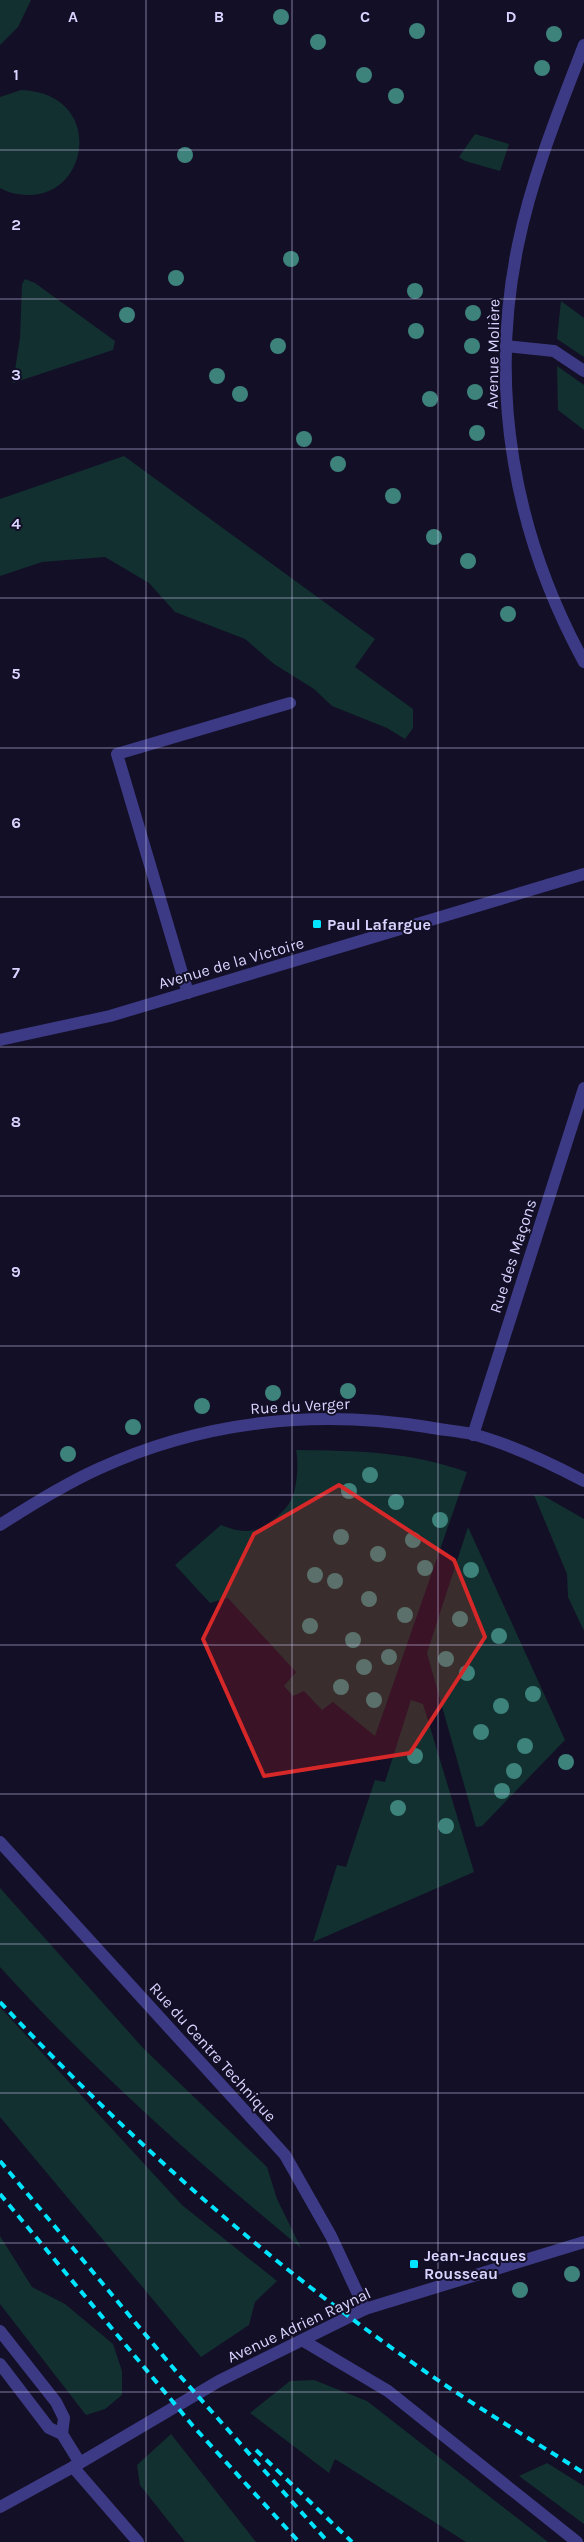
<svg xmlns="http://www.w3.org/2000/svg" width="584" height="2542" font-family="Karla,sans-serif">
	<rect width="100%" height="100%" fill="#130f26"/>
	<g fill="#12302f">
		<path d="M0 0H31L18 27 0 45Z"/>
		<path d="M21 90C104 93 91 195 29 195 19 195 9 193 0 188V97Z"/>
		<path d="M475 134 509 144 500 171 465 161 459 157Z"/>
		<path d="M25 279 35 283 115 341 113 350 13 383 20 338 22 284Z"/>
		<path d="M561 301 584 318V357L557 339Z"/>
		<path d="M557 366 584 385V430L558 410Z"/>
		<path d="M124 456 375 639 355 667 413 709V728L405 739 387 728 332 706 314 689 274 664 245 639 175 612 149 583 105 557 42 562 0 576V499Z"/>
		<path d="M296 1450C360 1451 406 1451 467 1472L375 1736 333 1702 322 1710 304 1691 293 1696 284 1686 296 1672 228 1598 210 1603 175 1565 221 1525C231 1529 244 1533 255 1530 267 1527 286 1511 291 1500 297 1490 299 1461 296 1450Z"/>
		<path d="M534 1495 544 1496 584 1519V1631L568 1597 567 1574Z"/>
		<path d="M468 1527 565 1740 482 1826 476 1827 427 1653Z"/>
		<path d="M411 1700 423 1704 474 1872 313 1942 337 1865 346 1867 375 1780 385 1782Z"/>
		<path d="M0 1888 144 2049 267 2167 277 2199 301 2248C196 2161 92 2069 0 1967Z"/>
		<path d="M0 2007 182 2205 277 2281 255 2302 249 2325 201 2357 0 2117Z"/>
		<path d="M0 2236 32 2287 65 2304 113 2344 122 2371V2395L105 2409 86 2415 0 2304Z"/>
		<path d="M314 2380 367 2401 548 2542H466L335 2459 329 2473 250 2413 290 2381Z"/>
		<path d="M171 2434 256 2542H185L140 2485 137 2465Z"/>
		<path d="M547 2463 584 2486V2524L519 2476Z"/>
	</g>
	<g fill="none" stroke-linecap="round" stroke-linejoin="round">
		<g stroke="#3d3a85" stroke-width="12">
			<path d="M506 346 554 351 584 371"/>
			<path d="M188 993 117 754 290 703"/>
			<path d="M0 1842 285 2155 331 2236 365 2309"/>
			<path d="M0 2331 56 2402 64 2418 62 2434"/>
			<path d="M302 2340 388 2391 577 2542"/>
			<path d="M0 2364 49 2428 62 2434 80 2463"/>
		</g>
		<g stroke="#3d3a85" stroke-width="12">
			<path d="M584 45C559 110 532 176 518 245 488 390 514 534 584 662"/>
			<path d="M473 1435 584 1088"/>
			<path d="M0 1525C31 1505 65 1484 98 1469 202 1421 315 1409 427 1427 442 1430 458 1431 472 1434 510 1444 550 1463 584 1481"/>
			<path d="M73 2467 138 2542"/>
			<path d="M0 2507 73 2467 219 2381 365 2309 584 2242"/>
		</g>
		<path stroke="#3d3a85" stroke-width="12" d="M0 1040 110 1016 584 874"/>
		<g stroke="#00e5ff" stroke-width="4" stroke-dasharray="8 6" stroke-linecap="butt">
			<path d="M0 2002C126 2136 255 2252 406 2358 463 2399 524 2435 584 2473"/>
			<path d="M0 2161 180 2376 328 2542"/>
			<path d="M0 2194 193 2426 299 2542"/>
			<path d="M256 2450 352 2542"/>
		</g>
	</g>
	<g fill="#3d827b">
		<circle cx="281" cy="17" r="8"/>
		<circle cx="417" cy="31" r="8"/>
		<circle cx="554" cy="34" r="8"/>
		<circle cx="318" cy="42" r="8"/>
		<circle cx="542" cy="68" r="8"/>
		<circle cx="364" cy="75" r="8"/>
		<circle cx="396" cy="96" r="8"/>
		<circle cx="185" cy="155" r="8"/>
		<circle cx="291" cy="259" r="8"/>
		<circle cx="176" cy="278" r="8"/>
		<circle cx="415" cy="291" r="8"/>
		<circle cx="473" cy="313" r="8"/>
		<circle cx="127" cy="315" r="8"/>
		<circle cx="416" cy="331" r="8"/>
		<circle cx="278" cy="346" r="8"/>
		<circle cx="472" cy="346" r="8"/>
		<circle cx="217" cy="376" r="8"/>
		<circle cx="475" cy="392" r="8"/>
		<circle cx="240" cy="394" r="8"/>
		<circle cx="430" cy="399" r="8"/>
		<circle cx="477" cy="433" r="8"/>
		<circle cx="304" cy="439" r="8"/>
		<circle cx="338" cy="464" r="8"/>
		<circle cx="393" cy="496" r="8"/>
		<circle cx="434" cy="537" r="8"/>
		<circle cx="468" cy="561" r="8"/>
		<circle cx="508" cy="614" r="8"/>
		<circle cx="348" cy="1391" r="8"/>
		<circle cx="273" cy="1393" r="8"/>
		<circle cx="202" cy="1406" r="8"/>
		<circle cx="133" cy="1427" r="8"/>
		<circle cx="68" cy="1454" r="8"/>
		<circle cx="370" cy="1475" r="8"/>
		<circle cx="349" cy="1491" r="8"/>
		<circle cx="396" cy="1502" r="8"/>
		<circle cx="440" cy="1520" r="8"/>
		<circle cx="341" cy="1537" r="8"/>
		<circle cx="413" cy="1540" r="8"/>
		<circle cx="378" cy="1554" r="8"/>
		<circle cx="425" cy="1568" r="8"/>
		<circle cx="471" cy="1570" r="8"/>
		<circle cx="315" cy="1575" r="8"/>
		<circle cx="335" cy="1581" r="8"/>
		<circle cx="369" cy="1599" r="8"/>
		<circle cx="405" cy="1615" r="8"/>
		<circle cx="460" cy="1619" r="8"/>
		<circle cx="310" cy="1626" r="8"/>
		<circle cx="499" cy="1636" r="8"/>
		<circle cx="353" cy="1640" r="8"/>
		<circle cx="389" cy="1657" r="8"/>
		<circle cx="446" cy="1659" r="8"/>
		<circle cx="364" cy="1667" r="8"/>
		<circle cx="467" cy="1673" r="8"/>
		<circle cx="341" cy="1687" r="8"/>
		<circle cx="533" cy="1694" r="8"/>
		<circle cx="374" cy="1700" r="8"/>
		<circle cx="501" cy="1706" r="8"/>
		<circle cx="481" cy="1732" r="8"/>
		<circle cx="525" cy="1746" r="8"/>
		<circle cx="415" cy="1756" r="8"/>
		<circle cx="566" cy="1762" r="8"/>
		<circle cx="514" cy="1771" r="8"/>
		<circle cx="502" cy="1791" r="8"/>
		<circle cx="398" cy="1808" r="8"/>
		<circle cx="446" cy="1826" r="8"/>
		<circle cx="572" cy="2274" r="8"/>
		<circle cx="520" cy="2290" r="8"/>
	</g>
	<path fill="#d62828" fill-opacity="0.2" stroke="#d62828" stroke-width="4" stroke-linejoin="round" d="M339 1485 454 1560 485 1637 410 1753 264 1776 203 1639 254 1534Z"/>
	<path fill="none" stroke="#d9d4ff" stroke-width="1" stroke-opacity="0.55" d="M146 0V2542M292 0V2542M438 0V2542M0 150H584M0 299H584M0 449H584M0 598H584M0 748H584M0 897H584M0 1047H584M0 1196H584M0 1346H584M0 1495H584M0 1645H584M0 1794H584M0 1944H584M0 2093H584M0 2243H584M0 2392H584"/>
	<g fill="#00e5ff" stroke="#130f26" stroke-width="2">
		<rect x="312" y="919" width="10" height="10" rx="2.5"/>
		<rect x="409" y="2259" width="10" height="10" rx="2.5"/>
	</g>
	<g text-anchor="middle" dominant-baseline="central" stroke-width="4" stroke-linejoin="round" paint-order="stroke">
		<g font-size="16" fill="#d9d4ff" stroke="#130f26">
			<text transform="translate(493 354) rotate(-89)">Avenue Molière</text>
			<text transform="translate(231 963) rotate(-16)">Avenue de la Victoire</text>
			<text transform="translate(513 1256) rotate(-72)">Rue des Maçons</text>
			<text transform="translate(300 1406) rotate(-3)">Rue du Verger</text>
			<text transform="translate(213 2052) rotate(48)">Rue du Centre Technique</text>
			<text transform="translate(299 2325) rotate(-25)">Avenue Adrien Raynal</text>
		</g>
		<g font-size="16" font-weight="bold" fill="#d9d4ff" stroke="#130f26" text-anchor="start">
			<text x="327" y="924">Paul Lafargue</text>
			<text x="424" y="2255">Jean-Jacques<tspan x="424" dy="18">Rousseau</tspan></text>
		</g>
	</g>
	<g font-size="16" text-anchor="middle" font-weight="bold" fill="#d9d4ff" stroke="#130f26" stroke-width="4" stroke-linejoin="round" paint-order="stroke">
		<text x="73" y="22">A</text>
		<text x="219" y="22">B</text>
		<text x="365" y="22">C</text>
		<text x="511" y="22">D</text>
		<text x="16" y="80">1</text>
		<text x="16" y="230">2</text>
		<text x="16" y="380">3</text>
		<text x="16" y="529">4</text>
		<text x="16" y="679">5</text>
		<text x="16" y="828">6</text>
		<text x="16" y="978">7</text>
		<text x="16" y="1127">8</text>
		<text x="16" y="1277">9</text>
	</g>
</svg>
